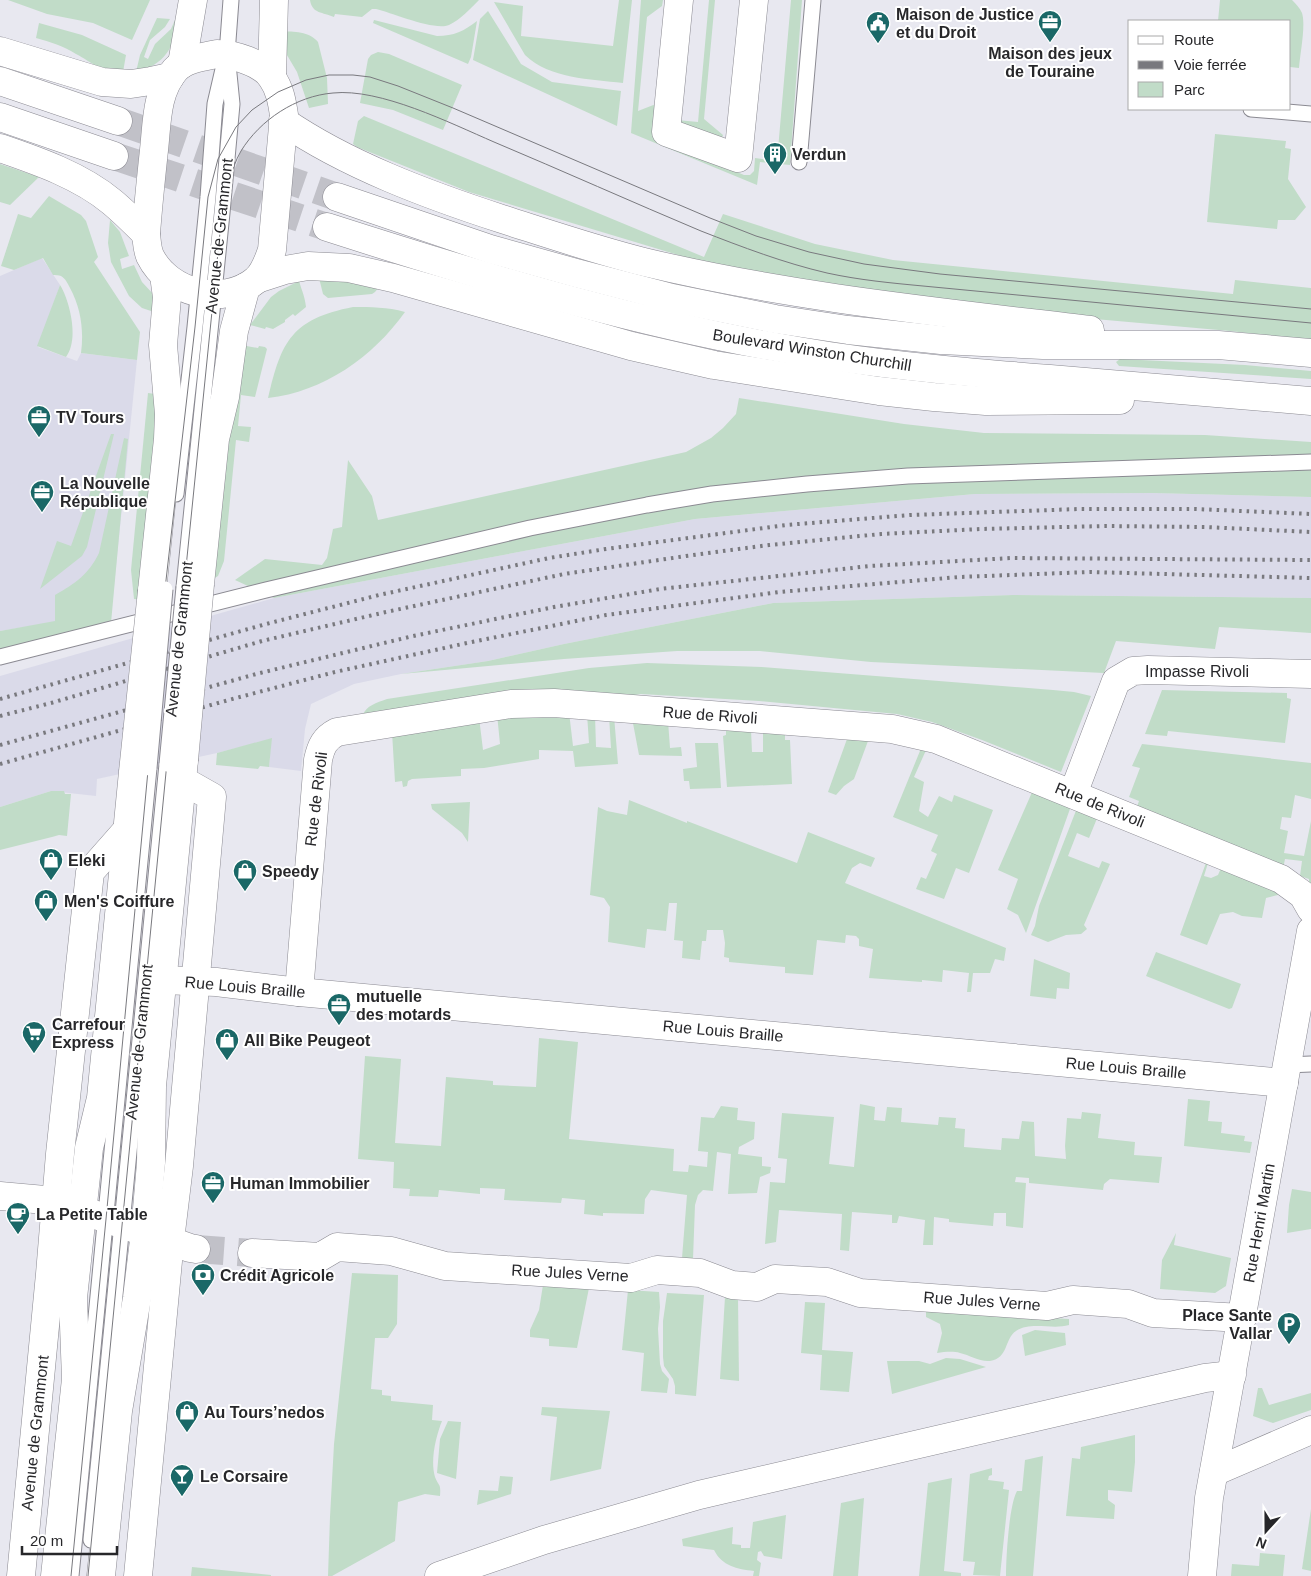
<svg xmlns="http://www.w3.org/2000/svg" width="1311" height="1576" font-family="Arial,sans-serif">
	<rect width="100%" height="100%" fill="#e8e8f0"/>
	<g fill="#dadae9">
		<path d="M42 258 60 285 38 347 77 361 81 353 137 360 113 596 76 584 55 622 0 631V276Z"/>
		<path d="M1152 493 1311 497V598L1013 595 773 603 564 644 488 661 401 674 354 684 311 704 305 729 301 771 269 767 271 739 217 753 97 779 96 796 51 791 0 807V676L274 598 695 519 975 494Z"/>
	</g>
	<g fill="#c1dcc8" fill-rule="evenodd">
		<path d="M8 0H150L132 40 93 23 47 14Z"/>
		<path d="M310 0H479C470 9 460 20 449 25 434 31 393 13 376 9H372L362 17 335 14 334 17C323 12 312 14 310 0Z"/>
		<path d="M619 0H632L623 83C590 79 550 79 525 55L494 2 523 6 521 36 613 46Z"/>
		<path d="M641 0H663L662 6 647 17 638 111 661 102 662 140 744 175H750L754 171 755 158 777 161 791 0H802L790 165 760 162 757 185 631 133Z"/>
		<path d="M709 0H715L704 119 723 135 720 144 691 137 677 120 698 122Z"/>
		<path d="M1220 0H1292C1296 4 1300 8 1302 13 1306 25 1300 54 1299 68L1290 67V21H1218Z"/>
		<path d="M488 11 521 64 552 82 621 91 617 126 473 60 480 19Z"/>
		<path d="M157 18 170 19 165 27 150 40 144 57 148 59 155 44 171 29 175 20 183 21C172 46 166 65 136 72L140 55Z"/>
		<path d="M374 20 437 36C454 36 464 31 477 21L471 57 468 64 373 23Z"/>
		<path d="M39 23 82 35 126 55 123 72C102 73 93 63 76 54 64 46 50 42 36 38Z"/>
		<path d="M281 31C294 32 309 31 318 42L327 78 328 104 309 108 297 72 284 50Z"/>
		<path d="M378 52 389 54 462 85 443 130 393 110 360 103 368 59 371 55Z"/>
		<path d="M364 116 704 257 723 214 815 244 893 260 1233 294 1235 280 1311 288V340L1230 331 882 300 738 273 469 192 357 147 353 144 358 121Z"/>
		<path d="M1215 134 1286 141 1285 148 1291 149 1288 179 1306 207 1295 220H1278L1277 229 1207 222Z"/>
		<path d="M0 164 39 177 10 205 0 202Z"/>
		<path d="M49 196 81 215 86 221 98 257 94 262 140 332 137 360 81 353C84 331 81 308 70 288 68 284 65 278 61 276 59 275 55 275 53 275L43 258 14 270 1 266 18 214 31 218Z"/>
		<path d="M110 220 120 232 129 256 120 259 122 269 134 265 142 282 154 295 157 313 142 308 129 296 111 262 108 243Z"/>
		<path d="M319 278H329L379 287 375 292 372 294 328 298 323 294Z"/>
		<path d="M299 281C302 291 305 297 306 307L295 316 293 314 285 320V322L273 329 266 327 265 329 250 325 271 297 279 291Z"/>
		<path d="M60 285C69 299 76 330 71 346 70 350 68 354 66 357L37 346Z"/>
		<path d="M353 307C371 307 387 307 405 312 373 357 323 392 268 398 281 341 292 319 353 307Z"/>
		<path d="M241 345 258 348 259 346 265 347 267 349 255 397 241 395 238 426 251 427 249 442 236 440 224 561 218 576 213 579 221 472Z"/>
		<path d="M1120 359 1245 365 1311 371V379L1119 366 1116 362Z"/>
		<path d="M148 393 155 394 160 413 145 600 134 599 131 570Z"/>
		<path d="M739 398 904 424 984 433 1205 435 1311 442V497L1152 493 975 494 695 519 274 598 235 580 265 559 322 565 327 558 333 529 342 527 348 460 372 496 378 520 686 452 711 438 723 428 736 414Z"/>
		<path d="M111 434H114L87 547 82 556 40 589 57 541 71 546Z"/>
		<path d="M124 438 128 439 111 623 0 649V631L55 621V595C76 583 88 575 99 553Z"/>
		<path d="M1013 595 1311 598V633L1219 627 1215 649 1116 641 1104 673 871 662 760 651H677L564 659 401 674 488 661 564 644 773 603Z"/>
		<path d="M647 663 762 667 1053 690 1074 692 1091 696 1061 772 982 740 932 722 897 714 759 701 641 694 616 698 362 716C367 705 376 703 387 699L589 668Z"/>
		<path d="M1162 690 1287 693V698L1291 699 1285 743 1168 731 1167 736 1145 734Z"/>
		<path d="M569 712 573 746 589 743 587 714 595 715 596 747 611 748 609 716H614L618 764 575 767 573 751 539 750V759L484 768 461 769V776L412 779 408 781 407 786 403 787 402 781 395 782 392 732 479 717 483 750 500 744 497 714Z"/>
		<path d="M632 718 668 721 670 748 681 747 682 756 639 755Z"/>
		<path d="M726 727 751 730 752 752H763V731L785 733V740H790L792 784 727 787 723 736 726 735Z"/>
		<path d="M272 738 269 767 260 766 258 769 216 765 217 753Z"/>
		<path d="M847 739 868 741 854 779 844 786 836 795 828 792Z"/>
		<path d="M695 743H718L721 788 690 789 689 781H684L683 769 697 767Z"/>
		<path d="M1142 744 1311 763V799L1295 795 1291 818 1282 817 1280 829 1288 831 1284 853 1304 856 1311 821V885L1309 883V879L1300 876 1302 861 1285 859 1283 869 1136 809 1139 801 1129 797 1140 768 1132 766Z"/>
		<path d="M922 746 927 748 914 777 924 782 919 811 928 817 939 796 952 802 954 795 993 810 969 873 956 868 944 899 916 889 921 877 926 879 937 854 931 851 938 835 893 817Z"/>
		<path d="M1033 790 1071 806 1026 933 1018 915 1007 909 1018 879 998 870Z"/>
		<path d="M51 791H64L65 794H71L67 836 59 835 52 837 0 850V807Z"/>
		<path d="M629 800 687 823V821L797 863 808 832 875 858 871 867 860 863 852 868 845 883 1006 948 1004 961 995 959 990 973H973L971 992H967L969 973 943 970 942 982 922 980V982L869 978 873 949 859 946V939L856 936 846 935 845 943 817 940 813 975 785 973V967L729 962V958L724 957 725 943 723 930H707L706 941H702L700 960 682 958 683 941 674 940 677 903H669L666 931 647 929 645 948 608 942 610 907 604 898 590 895 598 807 607 811 627 815Z"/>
		<path d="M470 802 468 842 462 833 432 809 431 804Z"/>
		<path d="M1077 808 1098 816 1089 838 1077 833 1068 856 1099 868 1102 861 1110 864 1084 925 1087 929 1081 934 1066 935 1048 942 1031 935 1035 926 1039 906Z"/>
		<path d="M1207 860 1289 892 1266 898 1262 918 1242 916 1233 912 1220 914 1207 945 1180 935ZM1208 863 1221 868 1218 875 1211 878 1204 876Z"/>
		<path d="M1156 952 1241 984 1232 1008 1229 1009 1146 976Z"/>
		<path d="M1034 959 1070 973 1069 989 1057 988 1056 999 1030 996Z"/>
		<path d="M539 1038 578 1042 569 1139 674 1149 673 1171 688 1172 689 1165 707 1167 708 1152 698 1151 701 1117 714 1118 721 1106 738 1108 737 1120 755 1122 754 1139 739 1147 738 1154 762 1157V1166L771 1167 770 1173 760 1177 757 1193 728 1194 731 1154 717 1152 713 1191 703 1190 698 1195 695 1205 693 1259 682 1258 687 1195 651 1190 645 1199 644 1214 603 1213V1216L584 1214 585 1200 562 1198 561 1203 504 1200 505 1189 480 1188V1194L439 1190 438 1197 409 1196 410 1189 393 1188 394 1162 358 1159 365 1056 401 1059 395 1143 441 1146 446 1077 493 1081V1085L536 1087Z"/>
		<path d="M1188 1099 1210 1101 1208 1121 1222 1122 1221 1133 1245 1136 1244 1141 1252 1142 1250 1153 1184 1146Z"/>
		<path d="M860 1104 875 1107 874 1120 885 1121 887 1107 902 1108 901 1122 938 1125 939 1117 956 1118 955 1128 965 1129 964 1147 1001 1150 1002 1138 1019 1139 1022 1121 1034 1122 1035 1156 1066 1159 1065 1146 1067 1118 1081 1119 1082 1112 1101 1114 1098 1138 1135 1142 1134 1155 1162 1157 1159 1183 1110 1179 1104 1184 1103 1190 1029 1183V1178L1016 1177 1015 1182 1026 1183 1023 1228 1006 1226V1213H994L993 1226 949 1222V1219L934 1217 933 1245H923L925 1220 899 1216 897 1223H892V1215L852 1212 849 1251 840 1250 842 1214 779 1210 776 1242 765 1244 770 1182 785 1183 787 1159 778 1158 782 1113 834 1117 829 1164 854 1167Z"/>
		<path d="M1292 1189 1311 1192V1229L1287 1233 1289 1205Z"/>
		<path d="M1176 1233 1174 1245 1231 1258 1226 1286 1215 1293 1160 1289 1162 1260Z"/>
		<path d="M352 1273 398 1275 397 1324 388 1338H375L371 1389 382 1390V1395L391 1396V1401L433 1405 432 1420 442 1421C436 1436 430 1460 435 1477 439 1487 441 1483 440 1496L425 1494 398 1502 395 1541 332 1576H328L330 1517 334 1444Z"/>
		<path d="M543 1285 589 1288 577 1348 549 1346V1339L530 1337V1330L539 1310Z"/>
		<path d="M628 1290 659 1292 660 1307 658 1329 660 1364 662 1371 669 1379 667 1393 641 1391 644 1353 622 1350Z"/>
		<path d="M667 1293 704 1295 696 1396 675 1394V1386L673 1379 664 1366 663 1357V1321Z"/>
		<path d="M725 1297H738L739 1381 720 1379Z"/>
		<path d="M805 1302 825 1303 822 1350 853 1352 849 1392 820 1390 822 1355 801 1353Z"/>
		<path d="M926 1310 1069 1319V1325C1052 1330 1031 1321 1016 1331 1004 1339 1009 1358 990 1361 979 1362 970 1355 960 1353 953 1351 945 1352 937 1353L942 1333 940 1324 926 1317Z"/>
		<path d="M1035 1330 1065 1333 1066 1345 1025 1356 1022 1335Z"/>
		<path d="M946 1358 960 1359 986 1367 892 1394 887 1361H919L930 1364Z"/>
		<path d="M1258 1388H1262L1269 1405 1311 1393V1410L1273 1423 1253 1416Z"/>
		<path d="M542 1407 610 1411 601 1469 550 1481 557 1417 541 1415Z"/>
		<path d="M448 1421 461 1422 456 1479 437 1473 440 1439Z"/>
		<path d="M1135 1435V1462L1132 1492 1108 1490V1500L1115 1505 1114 1519 1066 1516 1072 1458 1080 1459 1081 1447Z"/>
		<path d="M1043 1456 1033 1576H1006C1006 1558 1009 1505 1017 1491H1022L1025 1460Z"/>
		<path d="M992 1468V1475L989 1476 988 1480 1004 1482 1003 1489 1009 1490 1000 1576 973 1575 975 1562 963 1561 970 1474Z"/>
		<path d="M500 1476 513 1477 511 1494 477 1505 479 1490 498 1491Z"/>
		<path d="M952 1478 944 1571 961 1573V1576H919L928 1483Z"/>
		<path d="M864 1498 858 1576H833L841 1503Z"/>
		<path d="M1311 1509V1571L1302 1569Z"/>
		<path d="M786 1515 782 1559 764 1556 761 1551 758 1552 757 1560 761 1563 759 1576H753L754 1571C737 1569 722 1566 714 1550L683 1546 682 1539 733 1527 732 1544 741 1545V1548H750L753 1522Z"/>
		<path d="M1260 1553 1285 1555 1283 1576H1231L1232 1564 1259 1566Z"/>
		<path d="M192 1567 271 1575V1576H191Z"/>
	</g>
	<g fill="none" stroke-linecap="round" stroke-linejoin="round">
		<path stroke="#c1c1c8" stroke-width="28" stroke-dasharray="28 14" stroke-linecap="butt" d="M196 1249 252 1253"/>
		<g stroke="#c1c1c8" stroke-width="28" stroke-dasharray="28 14" stroke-linecap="butt">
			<path d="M118 121 337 197"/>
			<path d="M114 156 327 227"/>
		</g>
		<g stroke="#8b8a92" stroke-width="17">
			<g id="lane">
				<path d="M1251 109 1311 114"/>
				<path d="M799 162 813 0"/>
				<path d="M176 494 195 327 208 197 215 104 224 65"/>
				<path d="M184 587 222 213 232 104 227 54 231 0"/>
				<path d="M0 657 266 590 530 528 647 505 712 494 807 484 908 476 1311 462"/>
				<path d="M1287 1065 1311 1064"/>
				<path d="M91 1540 167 764"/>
				<path d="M71 1576 149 768"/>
			</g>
		</g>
		<g stroke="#8b8a92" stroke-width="29">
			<g id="street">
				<path d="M679 0 666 132 738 158 754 0"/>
				<path d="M1073 794 1116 681 1133 671 1148 670 1311 674"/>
				<path d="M161 980 216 982 299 992 1284 1083"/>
				<path d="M299 992 318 760C321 746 325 738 337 732L511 704 554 703 892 729 936 739 1281 879 1303 895 1311 909"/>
				<path d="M0 1196 56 1201 190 1248 196 1249"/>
				<path d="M252 1253 320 1257 337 1247 391 1251 445 1266 631 1278 657 1270 700 1273 732 1285 757 1287 775 1279 827 1282 860 1293 1047 1306 1073 1300 1128 1304 1153 1313 1242 1318"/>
				<path d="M1214 1472 1311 1430"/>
				<path d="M21 1576 50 1274 60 1154 90 872 127 830"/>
				<path d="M138 1576 170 1240 179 1166 212 797 182 780"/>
				<path d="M439 1576 544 1540 699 1495 1205 1378 1232 1375"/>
				<path d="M1202 1576 1209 1498 1311 931"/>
			</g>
		</g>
		<g stroke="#8b8a92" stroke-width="29">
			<g id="primary">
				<path d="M0 51 102 82 131 84 151 81 170 77"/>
				<path d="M217 54C233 54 263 63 272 78 280 89 282 102 284 115L272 250C268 261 265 272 256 280 223 307 169 294 150 256 147 249 147 242 146 234 148 206 151 178 154 150 157 123 156 92 175 70 185 59 202 57 217 54Z"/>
				<path d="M182 64 193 0"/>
				<path d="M272 77 274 0"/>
				<path d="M0 81 118 121"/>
				<path d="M0 117 114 156"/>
				<path d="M283 121C347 165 428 195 502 219 549 234 596 250 644 262 790 297 940 312 1090 330"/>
				<path d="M0 148C38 161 81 176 112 202 124 212 135 223 146 234"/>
				<path d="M337 197 490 249 576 273 672 298 775 319 848 330 941 340 1043 345H1218L1311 353"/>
				<path d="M327 227C492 280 658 330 829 356 903 367 976 373 1050 379 1137 386 1224 394 1311 401"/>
				<path d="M257 279 285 270 308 266 349 268 393 278 631 346 714 365 879 391 934 397 986 401 1120 400"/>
				<path d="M200 584 215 439 225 397 234 331 246 287"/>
				<path d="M152 591 168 439 169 414 163 345 167 297 164 275"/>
				<path d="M55 1576 76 1379 73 1298 89 1148 101 1098 133 772"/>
				<path d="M101 1576 118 1411 137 1298 145 1232 151 1163 152 1086 184 760"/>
			</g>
		</g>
		<use href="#lane" stroke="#fff" stroke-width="15"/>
		<use href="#street" stroke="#fff" stroke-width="28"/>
		<use href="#primary" stroke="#fff" stroke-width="28"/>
		<g stroke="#79797e" stroke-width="1">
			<path d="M71 1576 106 1219 165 589 195 327 208 197 218 159 236 127 252 110 278 92 306 80 329 75H353L370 77 398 86 453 108 710 218 756 236 809 252 864 264 940 274 1311 309"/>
			<path d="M88 1576 184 587 222 213C227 192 230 170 241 151 260 120 296 96 333 93 380 88 450 123 494 142 563 171 632 202 701 231 742 247 784 263 827 273 859 280 891 283 923 286L1311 323"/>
		</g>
		<g stroke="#79797e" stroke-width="4" stroke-dasharray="2.5 5" stroke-linecap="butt">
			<path d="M0 699 266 624 379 595 549 558 606 549 786 525 910 515 1079 509H1195L1311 514"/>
			<path d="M0 716 51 703 262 641 386 612 564 574 686 556 769 545 881 534 981 529 1106 526 1205 527 1311 532"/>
			<path d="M0 745 260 673 413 636 554 607 660 589 870 566 1011 558 1311 560"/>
			<path d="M0 764 236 698 335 672 467 643 606 615 779 592 959 577 1090 572 1311 578"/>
		</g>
		<g stroke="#8b8a92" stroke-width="17" stroke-linecap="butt">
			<g id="lane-bridge">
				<path d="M167 764 184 587"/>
				<path d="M149 768 165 589"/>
			</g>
		</g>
		<g stroke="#8b8a92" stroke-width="29" stroke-linecap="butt">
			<g id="primary-bridge">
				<path d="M184 760 200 584"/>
				<path d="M133 772 152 591"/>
			</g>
		</g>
		<use href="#lane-bridge" stroke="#fff" stroke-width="15"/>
		<use href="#primary-bridge" stroke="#fff" stroke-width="28"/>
	</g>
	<defs>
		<g id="office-pin" transform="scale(1.25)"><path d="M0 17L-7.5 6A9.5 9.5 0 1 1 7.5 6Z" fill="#1a6867" stroke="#fff"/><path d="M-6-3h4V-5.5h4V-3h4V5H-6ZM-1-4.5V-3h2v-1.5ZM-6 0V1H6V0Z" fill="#fff"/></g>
		<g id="civic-pin" transform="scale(1.25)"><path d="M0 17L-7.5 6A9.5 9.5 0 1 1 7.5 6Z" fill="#1a6867" stroke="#fff"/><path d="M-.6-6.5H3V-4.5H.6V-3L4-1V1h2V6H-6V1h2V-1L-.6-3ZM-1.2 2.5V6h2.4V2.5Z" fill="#fff"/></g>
		<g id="building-pin" transform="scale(1.25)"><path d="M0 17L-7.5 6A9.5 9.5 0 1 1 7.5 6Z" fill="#1a6867" stroke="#fff"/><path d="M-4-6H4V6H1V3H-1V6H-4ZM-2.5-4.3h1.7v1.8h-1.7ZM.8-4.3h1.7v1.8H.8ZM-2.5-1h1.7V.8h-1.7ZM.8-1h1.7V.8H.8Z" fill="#fff"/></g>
		<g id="shop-pin" transform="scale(1.25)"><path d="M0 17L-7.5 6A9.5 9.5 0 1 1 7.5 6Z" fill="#1a6867" stroke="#fff"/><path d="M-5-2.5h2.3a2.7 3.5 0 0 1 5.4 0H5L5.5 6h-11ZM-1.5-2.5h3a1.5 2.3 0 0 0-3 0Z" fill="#fff"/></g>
		<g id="supermarket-pin" transform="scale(1.25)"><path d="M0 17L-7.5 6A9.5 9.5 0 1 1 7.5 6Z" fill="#1a6867" stroke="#fff"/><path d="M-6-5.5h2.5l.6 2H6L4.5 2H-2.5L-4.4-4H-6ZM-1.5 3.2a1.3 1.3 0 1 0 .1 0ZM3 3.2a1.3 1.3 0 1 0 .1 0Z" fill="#fff"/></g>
		<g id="cafe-pin" transform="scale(1.25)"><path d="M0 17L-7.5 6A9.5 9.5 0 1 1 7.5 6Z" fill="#1a6867" stroke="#fff"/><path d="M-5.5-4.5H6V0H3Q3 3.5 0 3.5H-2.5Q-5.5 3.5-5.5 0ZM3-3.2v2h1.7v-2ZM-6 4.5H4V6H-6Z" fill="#fff"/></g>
		<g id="bank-pin" transform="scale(1.25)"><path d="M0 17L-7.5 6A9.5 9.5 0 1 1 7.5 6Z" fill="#1a6867" stroke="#fff"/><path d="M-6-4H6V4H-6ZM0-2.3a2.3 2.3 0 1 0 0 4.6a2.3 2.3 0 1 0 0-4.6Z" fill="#fff"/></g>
		<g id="parking-pin" transform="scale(1.25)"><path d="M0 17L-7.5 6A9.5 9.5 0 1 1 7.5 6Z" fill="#1a6867" stroke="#fff"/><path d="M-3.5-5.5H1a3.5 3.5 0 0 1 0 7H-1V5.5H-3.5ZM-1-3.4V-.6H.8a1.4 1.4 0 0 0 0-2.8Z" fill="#fff"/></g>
		<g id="bar-pin" transform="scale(1.25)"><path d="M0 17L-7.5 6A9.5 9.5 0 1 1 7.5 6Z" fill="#1a6867" stroke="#fff"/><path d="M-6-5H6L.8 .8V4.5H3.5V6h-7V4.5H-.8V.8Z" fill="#fff"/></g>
	</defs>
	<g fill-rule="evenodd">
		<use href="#office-pin" x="1050" y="22"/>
		<use href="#civic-pin" x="878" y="23"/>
		<use href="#building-pin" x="775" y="154"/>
		<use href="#office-pin" x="39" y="417"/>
		<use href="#office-pin" x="42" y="492"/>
		<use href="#shop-pin" x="51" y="860"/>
		<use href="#shop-pin" x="245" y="871"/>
		<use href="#shop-pin" x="46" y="901"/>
		<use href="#office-pin" x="339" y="1005"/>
		<use href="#supermarket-pin" x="34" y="1033"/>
		<use href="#shop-pin" x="227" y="1040"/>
		<use href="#office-pin" x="213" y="1183"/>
		<use href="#cafe-pin" x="18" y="1214"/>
		<use href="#bank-pin" x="203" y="1275"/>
		<use href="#parking-pin" x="1289" y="1324"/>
		<use href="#shop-pin" x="187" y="1412"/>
		<use href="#bar-pin" x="182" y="1476"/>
	</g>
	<g text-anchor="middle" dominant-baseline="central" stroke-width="4" stroke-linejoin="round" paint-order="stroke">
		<g font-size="16" font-weight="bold" fill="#27272a" stroke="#fff" text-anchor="start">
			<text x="896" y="14">Maison de Justice<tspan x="896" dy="18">et du Droit</tspan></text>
			<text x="1050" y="53" text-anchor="middle">Maison des jeux<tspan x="1050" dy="18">de Touraine</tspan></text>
			<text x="792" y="154">Verdun</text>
			<text x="56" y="417">TV Tours</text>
			<text x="60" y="483">La Nouvelle<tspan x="60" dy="18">République</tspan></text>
			<text x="68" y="860">Eleki</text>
			<text x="262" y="871">Speedy</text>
			<text x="64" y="901">Men's Coiffure</text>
			<text x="356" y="996">mutuelle<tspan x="356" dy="18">des motards</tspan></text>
			<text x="52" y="1024">Carrefour<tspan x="52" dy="18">Express</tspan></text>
			<text x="244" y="1040">All Bike Peugeot</text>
			<text x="230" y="1183">Human Immobilier</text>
			<text x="36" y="1214">La Petite Table</text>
			<text x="220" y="1275">Crédit Agricole</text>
			<text x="1272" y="1315" text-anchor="end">Place Sante<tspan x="1272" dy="18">Vallar</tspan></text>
			<text x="204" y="1412">Au Tours’nedos</text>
			<text x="200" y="1476">Le Corsaire</text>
		</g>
		<g font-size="16" fill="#27272a" stroke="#fff">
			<text transform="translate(219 236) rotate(-84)">Avenue de Grammont</text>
			<text transform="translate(812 350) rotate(9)">Boulevard Winston Churchill</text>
			<text transform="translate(179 639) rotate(-84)">Avenue de Grammont</text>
			<text x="1197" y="671">Impasse Rivoli</text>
			<text transform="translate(710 715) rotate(4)">Rue de Rivoli</text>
			<text transform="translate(316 799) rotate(-83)">Rue de Rivoli</text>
			<text transform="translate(1100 805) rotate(22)">Rue de Rivoli</text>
			<text transform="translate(245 987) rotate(5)">Rue Louis Braille</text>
			<text transform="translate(723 1031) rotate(5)">Rue Louis Braille</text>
			<text transform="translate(139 1042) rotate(-84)">Avenue de Grammont</text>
			<text transform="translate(1126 1068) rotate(5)">Rue Louis Braille</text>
			<text transform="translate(1259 1223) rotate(-80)">Rue Henri Martin</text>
			<text transform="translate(570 1273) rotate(3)">Rue Jules Verne</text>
			<text transform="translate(982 1301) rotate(4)">Rue Jules Verne</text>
			<text transform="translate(35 1433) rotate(-84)">Avenue de Grammont</text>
		</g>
	</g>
	<rect x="1128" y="20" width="162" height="90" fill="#ffffff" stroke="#a9a9aa"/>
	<rect x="1138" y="36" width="25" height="8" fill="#ffffff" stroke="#a9a9aa"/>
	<text x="1174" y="45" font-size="15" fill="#27272a">Route</text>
	<rect x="1138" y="61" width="25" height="8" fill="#79797e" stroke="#a9a9aa"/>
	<text x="1174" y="70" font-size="15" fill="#27272a">Voie ferrée</text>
	<rect x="1138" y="82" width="25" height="15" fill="#c1dcc8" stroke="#a9a9aa"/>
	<text x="1174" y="95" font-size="15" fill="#27272a">Parc</text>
	<g transform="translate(1266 1531) rotate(201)" stroke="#ffffff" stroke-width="4" paint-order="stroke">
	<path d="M0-4L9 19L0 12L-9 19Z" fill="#27272a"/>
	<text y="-8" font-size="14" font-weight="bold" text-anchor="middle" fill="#27272a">N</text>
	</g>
	<path d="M22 1546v8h95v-8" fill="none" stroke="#27272a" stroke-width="2.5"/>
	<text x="30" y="1546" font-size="15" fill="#27272a" stroke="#ffffff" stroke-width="4" paint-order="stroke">20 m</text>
</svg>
